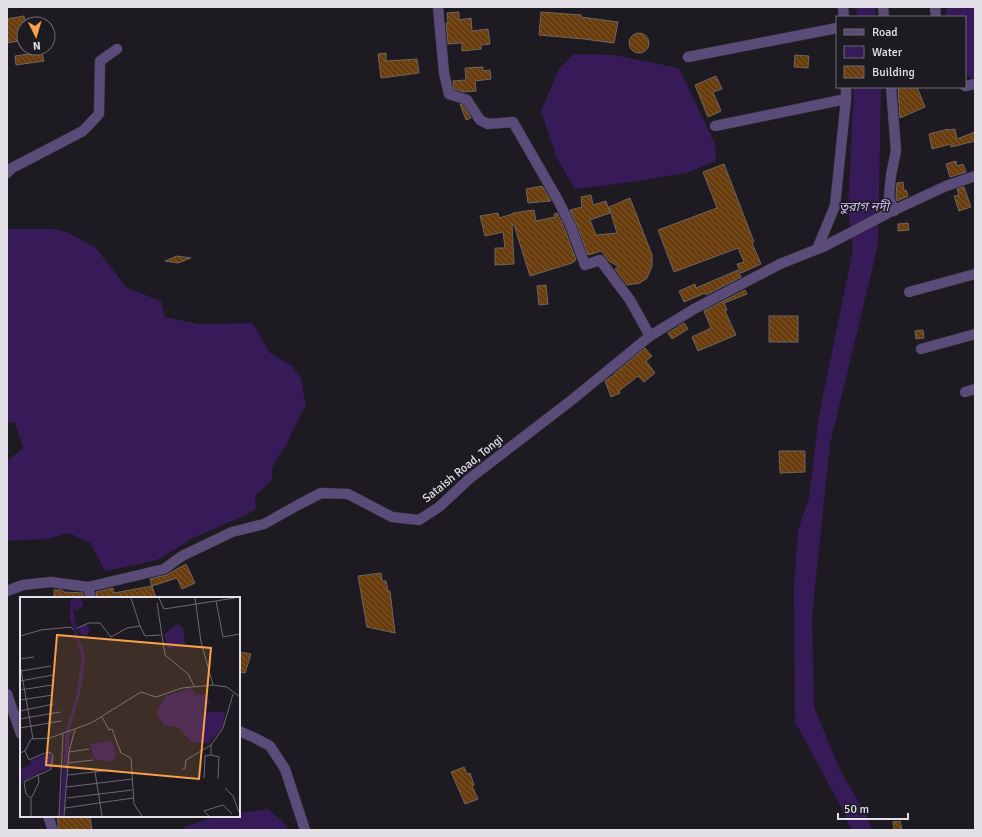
<svg xmlns="http://www.w3.org/2000/svg" width="982" height="837" font-family="Signika,'Noto Sans Bengali',sans-serif">
	<defs>
		<pattern id="building-back-hatch" width="6" height="6" patternUnits="userSpaceOnUse"><rect width="6" height="6" fill="#693d0d"/><path d="M-1 5l2 2M0 0l6 6M5-1l2 2" fill="none" stroke="#7e5930"/></pattern>
	</defs>
	<rect width="100%" height="100%" fill="#1d1a22"/>
	<g fill="#361b58">
		<path d="M856 7H875L876 17H857Z"/>
		<path d="M947 7H975V78L973 79 965 73V17H945Z"/>
		<path d="M574 54 615 55 679 68 715 144 716 161 686 173 624 183 575 189 557 158 541 111 559 69Z"/>
		<path d="M854 87H881L878 245 830 444 812 616 814 707 840 770 866 814 872 830H851L845 814 795 722 794 588 798 530 809 498 819 415 853 250 848 208Z"/>
		<path d="M7 229H55L66 232 95 247 127 288 161 301 165 317 199 324 253 323 269 352 293 367 301 378 306 405 291 434 286 447 282 450 272 468V480L255 496 256 508 248 514 193 538 157 560 105 571 90 543 69 533 47 539 7 541V461L23 448 15 423 7 422Z"/>
		<path d="M268 809 287 826 288 830H179C200 820 216 816 239 816V813Z"/>
	</g>
	<g fill="url(#building-back-hatch)" stroke="#6e655e">
		<path d="M459 12V20L471 18 472 31 488 29 490 44 481 45V49L462 51V43L448 44 446 23H448L447 13Z"/>
		<path d="M541 12 581 15V17L618 22 614 43 584 39 539 35Z"/>
		<path d="M24 16 25 24H24V40L7 43V19Z"/>
		<circle cx="639" cy="43" r="10"/>
		<path d="M42 52 44 61 16 65 15 56Z"/>
		<path d="M386 53V61L417 59 419 73 381 78 378 54Z"/>
		<path d="M795 55 809 56 808 68 794 67Z"/>
		<path d="M483 67V71L490 70 491 79 475 81 476 91 464 92 454 89 453 81 466 80 465 68Z"/>
		<path d="M716 76 722 89 713 92 721 111 708 117 695 85Z"/>
		<path d="M898 87H917L925 107 900 118Z"/>
		<path d="M460 104 463 105 471 118 466 120Z"/>
		<path d="M948 129V130L955 129 957 139 975 132V141L951 147V144L932 149 929 134Z"/>
		<path d="M956 161 957 166 963 164 966 172 950 177 946 164Z"/>
		<path d="M724 164 754 242 752 243 761 264 741 273 737 264 744 262 738 248 674 272 658 230 717 208 703 172Z"/>
		<path d="M903 182 904 191 906 190 908 196 897 201 896 196 897 183Z"/>
		<path d="M542 186 551 201 528 203 526 189Z"/>
		<path d="M964 187 971 207 959 211 954 196 959 195 957 189Z"/>
		<path d="M591 195 593 205 606 201 610 213 590 220 596 235 617 233 609 207 630 198 652 255V266L647 278 640 283 627 285 615 269 619 267 609 261 601 251 588 255 577 225 570 210 582 207 581 197Z"/>
		<path d="M534 210 536 221 555 217 554 214 557 213 565 230 576 260 572 263 530 276 514 225H512L514 264 495 265V248H505L503 232 485 236 480 216 498 213 499 218 513 214V213Z"/>
		<path d="M908 223 909 230 898 231V224Z"/>
		<path d="M177 256 191 258 178 263 165 261Z"/>
		<path d="M738 270 741 277 706 295 705 293 684 302 679 291 695 284 696 288Z"/>
		<path d="M546 285 548 304 539 305 537 286Z"/>
		<path d="M745 290 747 294 724 303 727 310 725 311 736 335 698 351 692 337 711 328 704 311Z"/>
		<rect x="769" y="316" width="29" height="26"/>
		<path d="M684 323 688 329 672 339 668 333Z"/>
		<path d="M923 330 924 338 916 339 915 331Z"/>
		<path d="M645 348 652 356 646 361 655 373 644 382 638 376 619 391 620 393 611 397 605 381 614 375V374Z"/>
		<path d="M779 451H805V472L780 473Z"/>
		<path d="M186 564 195 583 182 589 177 578 152 586 156 598H97L96 592 113 588 114 593 152 586 150 579 166 575Z"/>
		<path d="M381 573 382 581H386L388 591H390L395 633 367 627 358 576Z"/>
		<path d="M54 590H62L64 592 83 593V598H54Z"/>
		<path d="M239 652 251 654 245 673 239 672Z"/>
		<path d="M464 767 467 774 470 773 474 785 472 786 478 799 465 804 451 772Z"/>
		<path d="M57 816H90L92 830H59Z"/>
		<path d="M900 821 902 830H894L893 822Z"/>
	</g>
	<g fill="none" stroke-linecap="round" stroke-linejoin="round">
		<g stroke="#39363e" stroke-width="11">
			<g id="minor">
				<path d="M438 7 444 73 449 94 467 100 480 120 488 124 513 122 559 202 571 227 585 265 600 260 630 300 650 336"/>
				<path d="M843 7 844 17"/>
				<path d="M883 7 884 17"/>
				<path d="M936 7 935 9 936 17"/>
				<path d="M688 57 837 28"/>
				<path d="M965 86 975 84"/>
				<path d="M891 87 896 151 891 175 889 197 894 211"/>
				<path d="M715 126 846 99"/>
				<path d="M7 173 12 168 83 131 99 114 100 61 117 49"/>
				<path d="M817 249 835 206 846 99V87"/>
				<path d="M909 292 975 274"/>
				<path d="M921 349 975 334"/>
				<path d="M965 392 975 389"/>
				<path d="M88 587 91 598"/>
				<path d="M7 591 23 585 51 582 88 587 164 569 182 556 232 532 264 524 298 505 321 493 348 494 392 517 419 520 439 507 469 479 573 399 650 336 694 309 780 264 825 246 890 212 946 186 975 176"/>
				<path d="M7 694 21 734"/>
				<path d="M239 731 255 738 270 746 285 769 305 830"/>
				<path d="M48 816 53 830"/>
			</g>
		</g>
		<use href="#minor" stroke="#5b4b78" stroke-width="10"/>
	</g>
	<g text-anchor="middle" dominant-baseline="central" stroke-width="3" stroke-linejoin="round" paint-order="stroke">
		<g font-size="12" fill="#e3e1e7" stroke="#1d1a22">
			<text transform="translate(463 469) rotate(-39)">Sataish Road, Tongi</text>
		</g>
		<g font-size="13" font-style="italic" fill="#cfbcf5" stroke="#1d1a22">
			<text x="864" y="207">তুরাগ নদী</text>
		</g>
	</g>
	<g transform="translate(20 597)">
		<rect width="220" height="220" fill="#1d1a22"/>
		<path d="M54 1H60L63 6 62 10 54 14 56 4 53 13 59 43 65 58 62 88 50 131 45 208 43 219H40L46 132 56 101 62 60 50 21V5ZM157 27 163 30 165 47 149 52 144 38ZM58.5 33a5.5 5.5 0 1 1 11 0a5.5 5.5 0 1 1-11 0ZM171 91 176 98 186 97 190 106 182 111 183 115H205L203 130 189 146 172 145 158 130 144 128 138 119 137 114 146 99ZM92 144 96 157 93 163 90 165 74 162 70 147ZM29 156 33 164 31 170 0 186V173L11 167 10 164Z" fill="#361b58"/>
		<path fill="none" stroke="#6c6a71" stroke-width="1" d="M111 1 120 29M139 1 144 12 215 1M175 1 181 45 193 88M196 4 203 40 220 37M137 6 145 58 168 77 174 89M57 31 69 26H80L91 40 107 31 120 29 125 39 141 38M0 39 21 33 51 30 53 33M0 62 14 60M0 67 13 142M1 74 31 69M0 84 33 78M0 93 32 88M0 103 33 98M0 114 34 107M82 120 89 133 92 132 101 156 111 161 114 207 122 219M0 122 40 115M0 131 41 124M191 148V158L199 160 198 182M5 154 9 163 25 156 30 155 33 159 31 172 23 176 18 178 4 185 6 197 9 200H12L19 185 18 178M49 155 69 152M0 156 5 154 11 142 30 141 71 126 121 95 136 100 162 91 192 88 207 90 220 100M48 166 73 163M162 173 165 171 166 163 191 148 203 131 213 97M75 175 82 219M48 178 90 173M184 181 185 159 191 158M47 190 112 182M205 191 213 199 219 215M47 201 112 193M45 211 113 201M11 219V201M39 219 43 137M44 219 49 155 55 132M189 219 184 214 203 208 212 217"/>
		<path fill="#f8a14a" fill-opacity="0.15" stroke="#f8a14a" stroke-width="2" d="M37 38 191 51 179 182 26 168Z"/>
		<rect width="220" height="220" fill="none" stroke="#e3e1e7" stroke-width="2"/>
	</g>
	<rect width="982" height="837" fill="none" stroke="#e3e1e7" stroke-width="16"/>
	<rect x="836" y="16" width="130" height="72" fill="#1d1a22" stroke="#6c6a71"/>
	<rect x="844" y="29" width="20" height="6" fill="#5b4b78" stroke="#6c6a71"/>
	<text x="872" y="36" font-size="12" fill="#e3e1e7">Road</text>
	<rect x="844" y="46" width="20" height="12" fill="#361b58" stroke="#6c6a71"/>
	<text x="872" y="56" font-size="12" fill="#e3e1e7">Water</text>
	<rect x="844" y="66" width="20" height="12" fill="url(#building-back-hatch)" stroke="#6c6a71"/>
	<text x="872" y="76" font-size="12" fill="#e3e1e7">Building</text>
	<g transform="translate(36 36) rotate(175)"><circle r="19" fill="#1d1a22" stroke="#6c6a71"/>
	<path d="M0-3L7 15L0 10L-7 15Z" fill="#f8a14a"/>
	<text y="-6" font-size="11" font-weight="bold" text-anchor="middle" fill="#e3e1e7">N</text>
	</g>
	<path d="M838 813v6h70v-6" fill="none" stroke="#e3e1e7" stroke-width="2"/>
	<text x="844" y="813" font-size="12" fill="#e3e1e7" stroke="#1d1a22" stroke-width="3" paint-order="stroke">50 m</text>
</svg>
